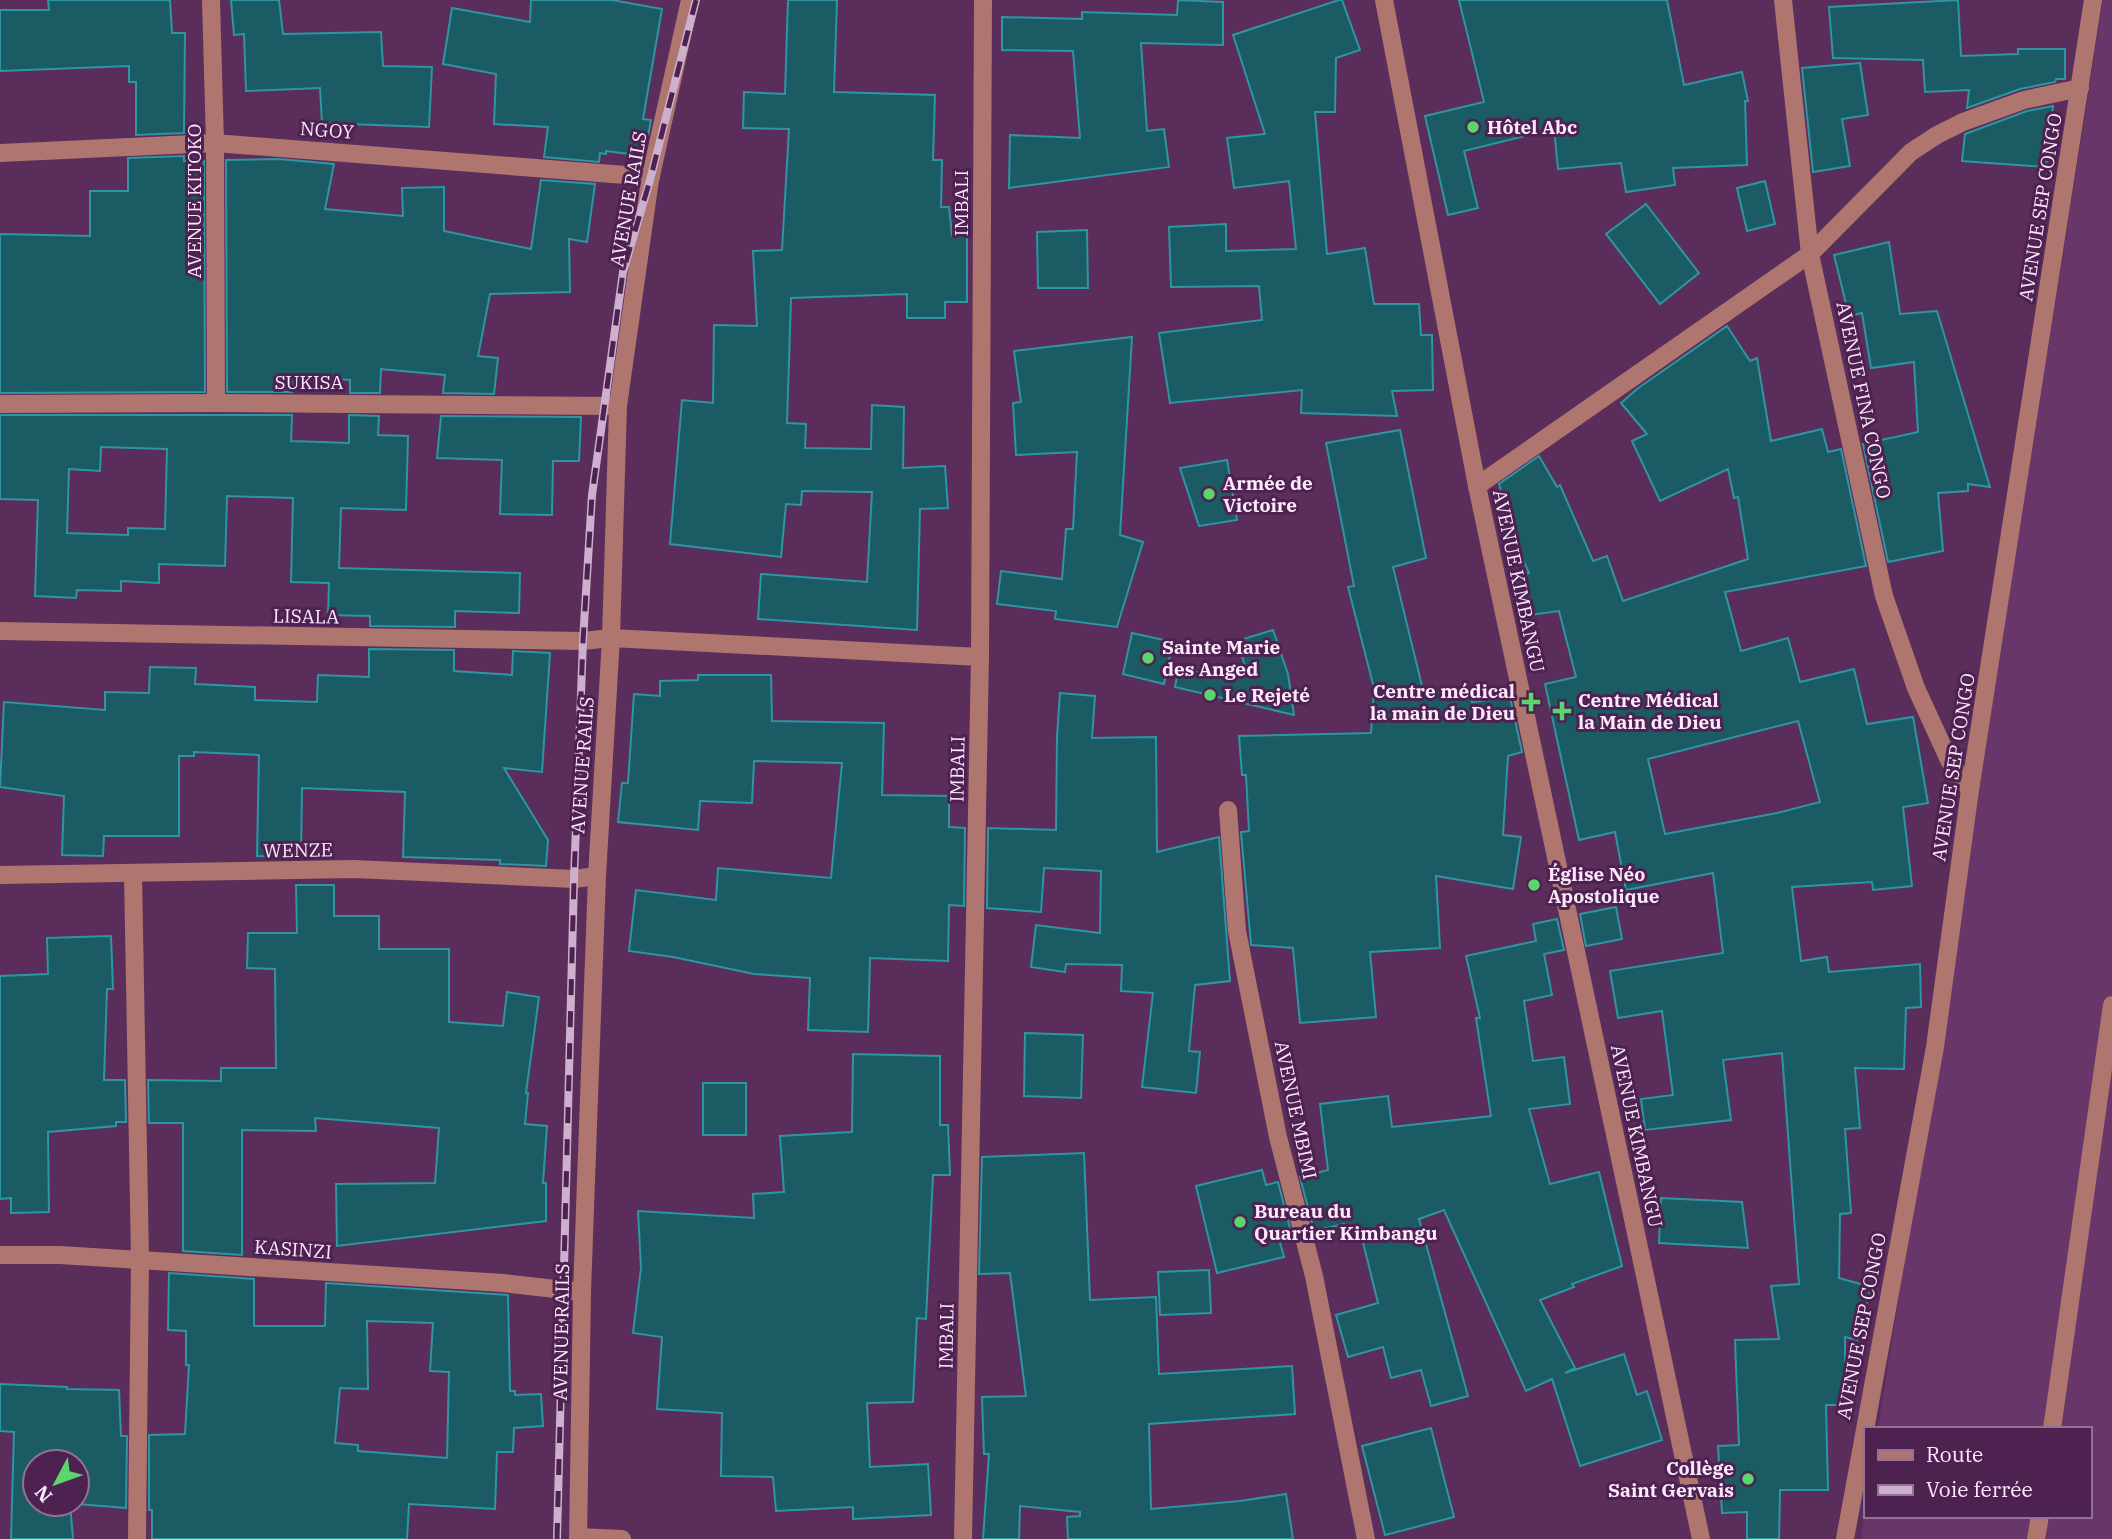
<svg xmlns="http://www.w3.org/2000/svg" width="2112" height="1539" font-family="'IBM Plex Serif',serif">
	<rect width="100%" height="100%" fill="#5a2d5b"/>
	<path fill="#683669" d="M2103 0H2112V1539H1861L1865 1512V1516H2089V1429H1878Z"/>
	<g fill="#1b5b63" stroke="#2d96a2" stroke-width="2" fill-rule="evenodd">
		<path d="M48 0H170L172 33H185L184 133 136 135V82H129V66L0 71V10H49Z"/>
		<path d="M231 0H279L283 34 381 32 383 66 432 67 429 127 322 123 320 88 246 91 244 34 234 35Z"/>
		<path d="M531 0H612L662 9 643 119 651 120 644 156 606 151V154L600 153 599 162 544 157 548 127 494 124 496 74 443 64 452 8 530 22Z"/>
		<path d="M788 0H837L834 92 935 95 933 160H942L941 207H949L952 235 967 234V302H945V318H907V294L791 298 787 423 806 424 805 448 871 449 872 405 904 407 903 468 945 466 948 508 920 509 917 630 758 619 761 574 867 582 872 492 802 491 801 505 786 504 781 557 670 544 682 400 713 403 714 325 757 326 753 251 782 250 789 129 743 128 744 92 785 94Z"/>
		<path d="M1178 0 1223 2V45L1141 43 1147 131 1164 129 1169 167 1009 188 1010 135 1080 138 1073 51 1002 50V17L1082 19V12L1177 15Z"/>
		<path d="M1339 0H1342L1360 50 1336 58 1335 112H1315L1327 254 1365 248 1374 304H1419L1421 335H1432L1433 390 1392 391 1397 416 1301 413 1302 390 1170 403 1159 333 1262 320 1259 286 1171 287 1169 227 1226 224V251L1296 249 1289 181 1234 188 1227 138 1265 134 1233 35Z"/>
		<path d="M1459 0H1667L1684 85 1742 72 1748 101H1745L1747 165 1673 168 1675 185 1626 192 1621 163 1558 169 1554 129 1464 151 1478 208 1448 215 1425 116 1484 102Z"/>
		<path d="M1958 0 1961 56 2018 54V49H2065V79H2056L2055 82 2020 89 1967 108 1969 90 1925 92 1923 60 1833 58 1829 7Z"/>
		<path d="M1860 63 1868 115 1842 119 1850 166 1813 172 1802 68Z"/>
		<path d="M2053 106 2046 167 1962 161 1965 134 2027 111Z"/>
		<path d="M184 156V161H204L205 392 0 393V234L90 236V191H128V158Z"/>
		<path d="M279 159 334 164 325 209 403 216 402 188 444 187V231L531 249 541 180 595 184 587 242 569 239 570 292 490 294 478 356 498 358 494 394 443 393 445 375 381 369 380 393H350V380L293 376 292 392H227L226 160Z"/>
		<path d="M1765 181 1775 224 1747 231 1737 188Z"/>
		<path d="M1646 204 1699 273 1660 304 1606 234Z"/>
		<path d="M1087 230 1088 288H1038L1037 232Z"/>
		<path d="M1889 242 1900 314 1937 311 1990 487 1968 484V491L1938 493 1943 551 1888 562 1863 444 1918 432 1914 362 1871 368 1862 313 1849 316 1834 255Z"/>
		<path d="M1727 326 1750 361 1757 358 1771 441 1822 429 1828 452 1841 449 1866 566 1725 592 1741 651 1788 638 1800 682 1854 669 1867 724 1913 717 1928 803 1903 807 1912 886 1873 890 1872 882 1792 887 1801 961 1827 957 1829 972 1920 964 1921 1007 1906 1008 1904 1069 1855 1068 1860 1128 1845 1129 1851 1213 1840 1214 1839 1278 1871 1287 1857 1340 1845 1337V1405H1826L1828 1490H1780L1779 1539H1747V1512L1722 1513 1718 1446 1739 1445 1735 1340 1779 1339 1771 1286 1799 1284 1782 1053 1723 1060 1731 1120 1645 1130 1641 1099 1673 1095 1662 1011 1618 1018 1610 971 1723 953 1713 873 1626 890 1615 832 1579 840 1545 684 1576 677 1559 611 1522 616 1516 574 1529 573 1502 510 1506 508 1499 484 1539 456 1557 487 1560 485 1593 561 1607 556 1623 601 1748 559 1738 497 1734 498 1728 469 1660 501 1632 441 1647 434 1621 403 1637 389ZM1798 721 1820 802 1777 813 1665 834 1648 759Z"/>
		<path d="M1132 337 1120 535 1143 542 1117 627 1055 619 1056 611 997 604 1001 571 1062 579 1066 529H1073L1077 452 1016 455 1013 403 1021 402 1014 351Z"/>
		<path d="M0 415H292L291 441 349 443V415L379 416 378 435 408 436 406 510 341 508 339 568 520 573 519 613 455 611V627L370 626V616L328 615 329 583 291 582 293 498 227 496 225 566 159 564V583L121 581V591L77 590 76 598 35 596 38 500 0 499ZM101 447 167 449 165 529 128 528V535L67 533 69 469 100 471Z"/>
		<path d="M441 416 581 417 579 461H553L552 515 500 514 502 460 437 458Z"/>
		<path d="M1400 430 1426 558 1393 567 1423 690 1472 694V702L1510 697 1522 752 1508 756 1503 835 1521 837 1513 889 1436 876 1440 948 1370 952 1376 1017 1300 1023 1293 948 1251 945 1241 832 1249 831 1246 775H1242L1239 736 1371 733 1374 688 1348 587 1354 586 1326 443Z"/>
		<path d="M1227 460 1237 520 1199 526 1180 468Z"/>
		<path d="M1273 630 1288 674 1294 715 1175 687 1178 671 1248 675 1237 641Z"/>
		<path d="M1132 633 1173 642 1164 684 1123 674Z"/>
		<path d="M369 649 454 650V671L512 675 513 651 550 653 542 772 504 768 548 840 546 866 500 864V860L403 857 405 792 302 788 301 857 257 856 259 755 194 752V756H179V836H104L103 856 62 855 64 796 0 787 4 702 105 710V692L149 693 150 667 196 668 195 684 255 687V700L317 702 318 675 369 677Z"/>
		<path d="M698 675H771L772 721 884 723 882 795 949 796V827L965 828 964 906 949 905 948 961 870 958 868 1032 808 1030 810 978 754 974 673 957 629 951 636 890 716 900 718 868 831 878 842 763 754 761 752 803 700 801 698 830 618 822 622 783H628L634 694 660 696V681L698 680Z"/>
		<path d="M1060 693 1095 696 1092 738 1156 737 1157 852 1219 837 1230 981 1195 985 1189 1051 1200 1052 1196 1093 1142 1087 1153 993 1121 991 1122 965 1066 964 1065 972 1031 967 1036 925 1100 933 1101 871 1044 868 1041 912 987 908 988 828 1056 830 1057 736Z"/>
		<path d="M296 885H334V916H379V949H449V1022L503 1026 507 992 539 997 526 1093H528L525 1124 547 1126 543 1183H546V1221L337 1246 336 1184 435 1183 439 1128 315 1118 316 1131 242 1130V1255L183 1251V1123H149L148 1080 221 1081V1068H276L275 969 247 968 248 933H297Z"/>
		<path d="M1616 907 1622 939 1586 946 1580 914Z"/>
		<path d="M1557 919 1564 950 1544 954 1552 995 1524 1001 1533 1061 1564 1057 1570 1104 1529 1109 1550 1184 1599 1172 1622 1266 1572 1284 1574 1287 1540 1300 1575 1368 1565 1373 1624 1354 1637 1395 1647 1391 1662 1440 1580 1466 1552 1379 1526 1391 1444 1210 1419 1219 1468 1396 1431 1406 1421 1370 1391 1378 1383 1347 1348 1357 1336 1315 1378 1303 1360 1230 1347 1235 1344 1224 1314 1231 1300 1177 1328 1170 1320 1104 1388 1096 1392 1127 1491 1116 1476 1018H1480L1466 956 1536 941 1533 924Z"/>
		<path d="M111 936 113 989H107L104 1080H125L126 1122H116V1126L48 1132 49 1212 11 1213V1198L0 1199V976L48 974 47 938Z"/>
		<path d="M1025 1033 1083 1035 1081 1098 1024 1096Z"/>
		<path d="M853 1054 940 1056V1125H948L950 1175H933L926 1319 917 1318 913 1402 867 1403 870 1467 928 1464 931 1515 853 1519V1507L776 1511 773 1477 721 1476 722 1413 657 1409 662 1337 633 1333 641 1268 638 1211 754 1218 753 1194 784 1192 780 1136 852 1132Z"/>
		<rect x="703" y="1083" width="43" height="52"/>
		<path d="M1084 1153 1090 1300 1156 1297 1159 1374 1292 1366 1295 1414 1149 1424 1151 1509 1240 1501 1286 1494 1293 1539H1068L1067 1517 1080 1516V1512L1020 1506 1019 1539H983L989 1454H984L982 1397 1026 1396 1010 1273 979 1274 982 1157Z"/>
		<path d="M1262 1170 1266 1185 1278 1182 1292 1236 1279 1239 1284 1257 1217 1273 1196 1186Z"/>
		<path d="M1661 1198 1742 1202 1748 1248 1659 1243Z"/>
		<path d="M1209 1270 1211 1313 1160 1315 1158 1272Z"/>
		<path d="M169 1273 254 1279V1326H325L326 1283 508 1295 510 1391H515V1395L541 1394 543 1426 514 1428 513 1452H497L495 1509 409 1504 407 1539H152V1510H149V1435L185 1434 189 1365H186V1331L168 1330ZM367 1321 433 1323 430 1371 449 1372 447 1458 358 1451V1445L335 1443 340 1388 368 1389Z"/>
		<path d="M0 1384 67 1387V1389L119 1390 121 1436H127L126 1508 77 1504V1462H35V1504H70L73 1539H11L14 1432 0 1431Z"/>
		<path d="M1431 1428 1454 1517 1385 1535 1362 1446Z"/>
	</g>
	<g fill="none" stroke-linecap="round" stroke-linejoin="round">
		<g stroke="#af756f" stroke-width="18">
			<path d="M211 0 215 143 216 403"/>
			<path d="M1384 0 1477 486 1701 1539"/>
			<path d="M1783 0 1810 254 1884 596 1916 688 1949 760 1970 790"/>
			<path d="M0 153 215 143 651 177"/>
			<path d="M0 404 216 403 618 406"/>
			<path d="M1477 486 1810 254 1911 152 1937 135 1963 122 2024 100 2080 88"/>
			<path d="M0 631 583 641 611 638 980 657"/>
			<path d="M1228 810 1237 931 1278 1137 1314 1276 1366 1539"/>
			<path d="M133 874 140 1260 137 1539"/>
			<path d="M0 875 354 869 574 879 597 876"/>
			<path d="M0 1255H60L503 1283 582 1292"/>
			<path d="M2052 1429 2112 1005"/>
			<path d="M578 1537 622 1539"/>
			<path d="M578 1539 582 1292 597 876 611 638 618 406 650 180 690 0"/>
			<path d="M963 1539 980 657 983 0"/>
			<path d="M1845 1539 1935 1047 1970 790 2093 0"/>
			<path d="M2036 1539 2040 1516"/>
		</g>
		<g stroke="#cdb0cd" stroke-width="8">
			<path id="rail" d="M557 1539 574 879 583 641 592 495 623 272 650 180 696 0"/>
		</g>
		<use href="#rail" stroke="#4e2250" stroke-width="5" stroke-dasharray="16" stroke-linecap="butt"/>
	</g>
	<g fill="#5dd56d" stroke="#4e2250" stroke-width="2.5">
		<circle cx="1473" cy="127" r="7"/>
		<circle cx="1209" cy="494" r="7"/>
		<circle cx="1148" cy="658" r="7"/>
		<circle cx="1210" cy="695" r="7"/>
		<path d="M1527.5 691.5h7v7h7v7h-7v7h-7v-7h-7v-7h7z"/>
		<path d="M1558.5 700.5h7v7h7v7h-7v7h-7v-7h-7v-7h7z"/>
		<circle cx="1534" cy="885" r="7"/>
		<circle cx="1240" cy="1222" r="7"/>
		<circle cx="1748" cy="1479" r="7"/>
	</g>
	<g text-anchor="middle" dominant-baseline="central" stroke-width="6" stroke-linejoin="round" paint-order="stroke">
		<g font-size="19" font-weight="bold" fill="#fee8fe" stroke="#4e2250" text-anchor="start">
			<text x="1487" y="127">Hôtel Abc</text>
			<text x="1223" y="483">Armée de<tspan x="1223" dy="22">Victoire</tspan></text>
			<text x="1162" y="647">Sainte Marie<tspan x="1162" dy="22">des Anged</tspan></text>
			<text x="1515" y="691" text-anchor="end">Centre médical<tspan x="1515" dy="22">la main de Dieu</tspan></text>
			<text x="1224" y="695">Le Rejeté</text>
			<text x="1578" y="700">Centre Médical<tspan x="1578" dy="22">la Main de Dieu</tspan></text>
			<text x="1548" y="874">Église Néo<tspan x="1548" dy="22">Apostolique</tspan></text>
			<text x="1254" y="1211">Bureau du<tspan x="1254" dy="22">Quartier Kimbangu</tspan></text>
			<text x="1734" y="1468" text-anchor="end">Collège<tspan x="1734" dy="22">Saint Gervais</tspan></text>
		</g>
		<g font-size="19" fill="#fee8fe" stroke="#4e2250">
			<text transform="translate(327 130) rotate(4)">NGOY</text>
			<text transform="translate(628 199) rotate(-80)">AVENUE RAILS</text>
			<text transform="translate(194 201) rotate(-90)">AVENUE KITOKO</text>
			<text transform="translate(961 203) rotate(-90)">IMBALI</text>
			<text transform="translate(2040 207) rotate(-81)">AVENUE SEP CONGO</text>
			<text x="309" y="382">SUKISA</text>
			<text transform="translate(1864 400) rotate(78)">AVENUE FINA CONGO</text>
			<text transform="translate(1519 581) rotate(78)">AVENUE KIMBANGU</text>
			<text transform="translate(306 616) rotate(1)">LISALA</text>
			<text transform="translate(582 765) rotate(-86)">AVENUE RAILS</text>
			<text transform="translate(1953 767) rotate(-81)">AVENUE SEP CONGO</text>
			<text transform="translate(957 769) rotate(-89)">IMBALI</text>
			<text transform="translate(298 850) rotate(-1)">WENZE</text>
			<text transform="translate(1296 1110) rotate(78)">AVENUE MBIMI</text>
			<text transform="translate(1637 1136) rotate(78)">AVENUE KIMBANGU</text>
			<text transform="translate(293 1249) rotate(4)">KASINZI</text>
			<text transform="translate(1861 1326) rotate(-79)">AVENUE SEP CONGO</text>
			<text transform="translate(561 1332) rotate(-89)">AVENUE RAILS</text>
			<text transform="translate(946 1336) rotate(-89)">IMBALI</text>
		</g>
	</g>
	<rect x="1864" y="1427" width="228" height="91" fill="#4e2250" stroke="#947196" stroke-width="2"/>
	<rect x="1878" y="1450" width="35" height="10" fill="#af756f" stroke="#947196" stroke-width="2"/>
	<text x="1926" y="1462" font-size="21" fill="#fee8fe">Route</text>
	<rect x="1878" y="1485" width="35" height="10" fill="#cdb0cd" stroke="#947196" stroke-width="2"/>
	<text x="1926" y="1497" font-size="21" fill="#fee8fe">Voie ferrée</text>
	<g transform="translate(56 1483) rotate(229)"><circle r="33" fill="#4e2250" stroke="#947196" stroke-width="2"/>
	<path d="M0-5L12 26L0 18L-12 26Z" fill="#5dd56d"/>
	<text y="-10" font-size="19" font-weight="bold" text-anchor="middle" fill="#fee8fe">N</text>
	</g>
</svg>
